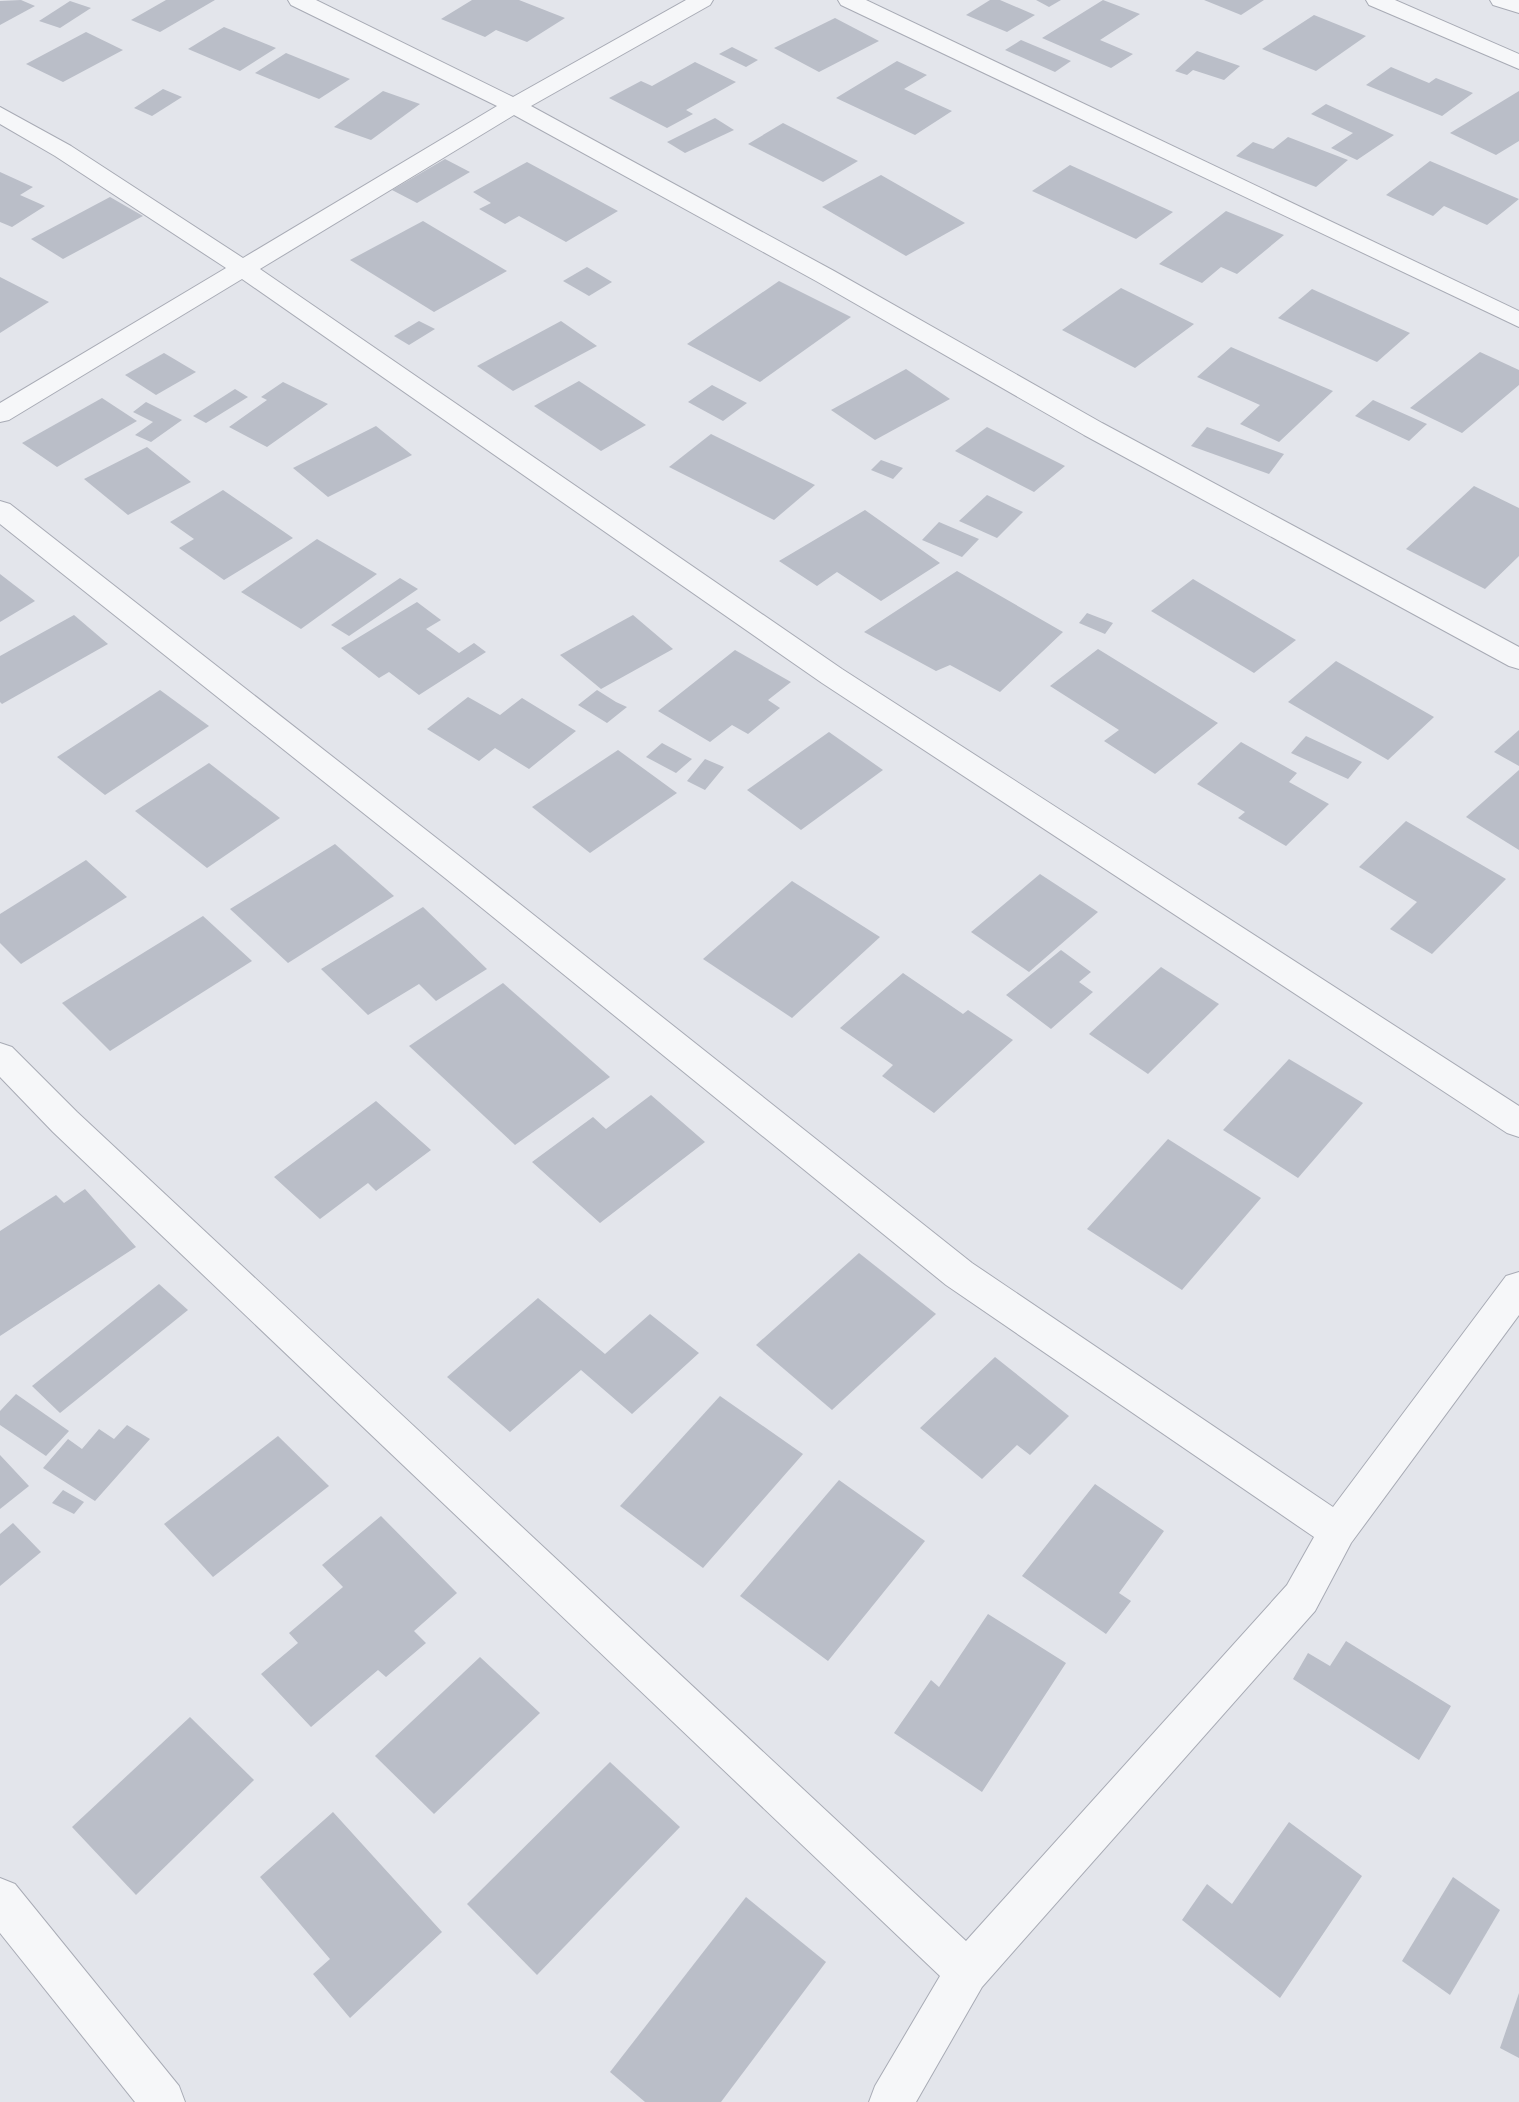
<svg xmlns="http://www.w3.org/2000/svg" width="1519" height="2102" font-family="Lato,sans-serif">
	<rect width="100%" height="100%" fill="#e3e5eb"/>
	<g fill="#babec8">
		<path d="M21 0 35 6 0 25V1Z"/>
		<path d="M166 0H215L160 32 131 20Z"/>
		<path d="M472 0H519L565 18 527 42 496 30 485 37 441 19Z"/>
		<path d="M990 0H1000L1035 15 1007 32 966 15Z"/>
		<path d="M1036 0H1061L1049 7Z"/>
		<path d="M1103 0 1140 14 1100 40 1133 54 1111 68 1042 38Z"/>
		<path d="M1204 0H1264L1241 15Z"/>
		<path d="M70 1 91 8 60 28 39 21Z"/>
		<path d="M1314 15 1366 36 1316 71 1262 49Z"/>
		<path d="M835 18 879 41 819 72 774 48Z"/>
		<path d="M224 27 276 48 240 71 188 49Z"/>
		<path d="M86 32 123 50 63 82 26 64Z"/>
		<path d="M1021 40 1071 61 1055 72 1005 50Z"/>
		<path d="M732 47 758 60 746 67 719 54Z"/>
		<path d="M1197 51 1240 66 1224 80 1193 70 1187 75 1175 71Z"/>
		<path d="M286 53 350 79 319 99 255 73Z"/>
		<path d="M897 61 927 75 904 89 952 111 915 135 836 98Z"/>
		<path d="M695 62 736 82 686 110 693 114 667 128 609 98 641 81 652 86Z"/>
		<path d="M1391 67 1429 83 1436 78 1473 93 1442 116 1366 85Z"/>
		<path d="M163 89 182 97 152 116 134 108Z"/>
		<path d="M383 91 420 104 371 140 334 127Z"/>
		<path d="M1519 91V141L1496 155 1450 133Z"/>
		<path d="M1326 104 1394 135 1357 160 1331 148 1353 133 1311 114Z"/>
		<path d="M715 118 734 130 685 153 667 142Z"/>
		<path d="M783 123 858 161 823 182 748 144Z"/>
		<path d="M1288 137 1348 160 1316 187 1236 156 1253 142 1273 149Z"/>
		<path d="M445 159 470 172 417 203 392 190Z"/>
		<path d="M1430 161 1519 199 1487 225 1444 206 1433 216 1386 195Z"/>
		<path d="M527 162 618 211 566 242 519 216 505 224 479 209 491 203 473 192Z"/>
		<path d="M1070 165 1112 184 1173 212 1136 239 1032 191Z"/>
		<path d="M0 172 33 187 20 195 45 206 12 227 0 222Z"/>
		<path d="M881 175 965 223 906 256 822 207Z"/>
		<path d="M110 197 143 216 63 259 31 239Z"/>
		<path d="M1226 211 1284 235 1237 274 1221 267 1202 283 1159 264Z"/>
		<path d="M423 221 507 271 434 312 350 260Z"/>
		<path d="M587 267 612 282 589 296 563 281Z"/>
		<path d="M0 277 49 302 0 333Z"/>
		<path d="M779 281 851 317 760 382 687 344Z"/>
		<path d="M1121 288 1194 324 1135 368 1062 330Z"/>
		<path d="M1312 289 1410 333 1377 362 1278 318Z"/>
		<path d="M419 321 435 329 409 345 394 336Z"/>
		<path d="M561 321 597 346 513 391 477 366Z"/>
		<path d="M1231 347 1333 391 1279 442 1240 424 1260 405 1197 377Z"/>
		<path d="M1480 352 1519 370V385L1462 433 1410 408Z"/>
		<path d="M164 353 196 372 156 395 125 375Z"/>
		<path d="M906 369 950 399 875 440 831 410Z"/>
		<path d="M579 381 646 425 601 451 534 406Z"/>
		<path d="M283 382 328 404 267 447 229 427 267 400 261 397Z"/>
		<path d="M712 385 747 403 723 421 688 402Z"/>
		<path d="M235 389 248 397 206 423 193 416Z"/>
		<path d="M102 398 137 421 57 467 22 443Z"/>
		<path d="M1373 400 1427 424 1409 441 1355 416Z"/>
		<path d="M146 402 182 420 151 442 135 435 153 422 133 412Z"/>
		<path d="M376 426 412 455 328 497 293 468Z"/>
		<path d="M987 427 1065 466 1034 492 955 451Z"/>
		<path d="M1207 427 1284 454 1269 474 1191 446Z"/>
		<path d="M711 434 815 485 774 520 669 467Z"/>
		<path d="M147 447 191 482 128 515 84 479Z"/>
		<path d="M881 460 903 468 893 479 871 470Z"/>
		<path d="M1474 486 1519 508V556L1485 589 1406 549Z"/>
		<path d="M223 490 293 538 224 580 179 548 194 539 170 522Z"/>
		<path d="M987 495 1023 512 997 538 959 521Z"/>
		<path d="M865 510 940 563 881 601 837 572 817 586 779 561Z"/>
		<path d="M939 522 979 539 962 557 922 540Z"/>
		<path d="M317 539 377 574 301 629 241 592Z"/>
		<path d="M957 571 1063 632 1000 692 950 665 936 671 864 632Z"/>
		<path d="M0 574 35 601 0 622Z"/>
		<path d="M400 578 418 589 349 636 331 625Z"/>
		<path d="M1193 579 1296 640 1254 673 1151 611Z"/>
		<path d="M417 602 441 620 426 629 459 653 474 643 486 652 419 695 389 672 379 678 341 648Z"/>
		<path d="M1087 613 1113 623 1105 634 1079 623Z"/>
		<path d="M74 615 108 644 2 704 0 702V656Z"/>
		<path d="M633 615 673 649 601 689 560 655Z"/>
		<path d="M1098 649 1218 723 1155 774 1104 741 1119 730 1050 686Z"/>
		<path d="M735 650 791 682 768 700 780 708 748 734 732 725 710 742 658 711Z"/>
		<path d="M1336 661 1434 717 1388 760 1288 702Z"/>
		<path d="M160 690 209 726 105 795 57 757Z"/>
		<path d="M597 690 616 702 627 707 607 723 578 705Z"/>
		<path d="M468 697 500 715 522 698 576 731 529 769 495 748 479 761 427 729Z"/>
		<path d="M1519 730V766L1494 752Z"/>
		<path d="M829 732 883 770 801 830 747 790Z"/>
		<path d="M1306 736 1362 762 1348 779 1291 753Z"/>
		<path d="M1241 742 1297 773 1289 782 1329 804 1286 846 1238 818 1245 812 1197 784Z"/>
		<path d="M662 743 692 759 676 773 646 757Z"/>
		<path d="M618 750 677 793 590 853 532 807Z"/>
		<path d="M705 759 724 767 705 790 687 781Z"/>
		<path d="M209 763 280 818 207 868 135 811Z"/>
		<path d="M1519 770V850L1466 817Z"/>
		<path d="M1406 821 1506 879 1432 954 1390 929 1417 902 1359 867Z"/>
		<path d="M335 844 394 896 288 963 230 909Z"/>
		<path d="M86 860 127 897 21 964 0 943V914Z"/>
		<path d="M1040 874 1098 912 1029 972 971 932Z"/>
		<path d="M792 881 880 937 792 1018 703 959Z"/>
		<path d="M423 907 487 969 436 1001 419 984 368 1015 321 969Z"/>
		<path d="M203 916 252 961 110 1051 62 1003Z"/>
		<path d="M1061 950 1091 972 1079 982 1093 992 1051 1029 1006 995Z"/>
		<path d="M1161 967 1219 1004 1148 1074 1089 1034Z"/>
		<path d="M903 973 963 1014 968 1010 1013 1040 934 1113 882 1076 893 1065 840 1028Z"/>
		<path d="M503 983 610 1077 515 1145 409 1046Z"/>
		<path d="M1289 1059 1363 1103 1298 1178 1223 1130Z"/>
		<path d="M651 1095 705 1142 600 1223 532 1162 593 1117 606 1129Z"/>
		<path d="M376 1101 431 1150 376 1191 368 1183 320 1219 274 1177Z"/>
		<path d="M1168 1139 1261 1198 1182 1290 1087 1229Z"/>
		<path d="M85 1189 136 1247 0 1336V1231L56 1195 64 1203Z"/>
		<path d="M859 1253 936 1314 832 1410 756 1345Z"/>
		<path d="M159 1284 188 1310 60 1413 32 1386Z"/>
		<path d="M538 1298 605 1354 650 1314 699 1353 632 1414 581 1370 510 1432 447 1377Z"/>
		<path d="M995 1357 1069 1416 1030 1455 1017 1445 982 1479 920 1428Z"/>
		<path d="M16 1394 69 1431 46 1456 0 1425V1411Z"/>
		<path d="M720 1396 803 1454 703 1568 620 1506Z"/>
		<path d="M127 1425 150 1439 95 1501 43 1468 68 1439 82 1449 99 1429 114 1439Z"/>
		<path d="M278 1436 329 1486 213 1577 164 1524Z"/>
		<path d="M0 1455 29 1486 0 1509Z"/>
		<path d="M839 1480 925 1541 828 1661 740 1596Z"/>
		<path d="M1095 1484 1164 1531 1119 1593 1131 1601 1106 1634 1022 1576Z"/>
		<path d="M63 1490 84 1502 74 1514 52 1503Z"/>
		<path d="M381 1516 457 1593 414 1631 426 1643 386 1677 378 1670 311 1727 261 1674 298 1643 289 1633 343 1587 322 1565Z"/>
		<path d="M13 1523 41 1552 0 1586V1534Z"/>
		<path d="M988 1614 1066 1663 982 1792 894 1733 931 1680 939 1687Z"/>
		<path d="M1346 1641 1451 1706 1419 1760 1293 1679 1308 1653 1330 1666Z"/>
		<path d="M480 1657 540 1713 434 1814 375 1756Z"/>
		<path d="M190 1717 254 1780 136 1895 72 1827Z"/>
		<path d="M610 1762 680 1827 537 1975 467 1904Z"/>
		<path d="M333 1812 442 1932 350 2018 313 1974 330 1959 260 1877Z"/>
		<path d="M1289 1822 1362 1876 1280 1998 1182 1920 1207 1884 1232 1904Z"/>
		<path d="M1453 1877 1500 1910 1450 1995 1402 1961Z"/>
		<path d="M746 1897 826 1962 721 2102H645L610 2072Z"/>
		<path d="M1519 1993V2058L1500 2048Z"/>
	</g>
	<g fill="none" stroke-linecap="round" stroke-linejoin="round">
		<g stroke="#a8abb5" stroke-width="2">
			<g id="minor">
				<path d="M288 0H316L513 97 686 0H713L710 5 531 106 834 271 1102 423 1519 647V669L1509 666 1084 435 816 281 514 115 260 269 842 669 1519 1106V1137L1507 1133 822 683 242 279 9 420 0 422V403L226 268 55 156 0 124V107L71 146 243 258 497 106 291 5Z"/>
				<path d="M838 0H866L1519 311V327L841 5Z"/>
				<path d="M1366 0H1395L1519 54V69L1369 5Z"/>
				<path d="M1490 0H1519V13L1493 5Z"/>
				<path d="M0 501 10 504 467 862 972 1263 1333 1507 1506 1276 1519 1272V1315L1351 1543 1315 1611 982 1987 916 2102H869L875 2086 940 1976 53 1132 0 1077V1043L12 1047 77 1112 966 1941 1287 1585 1314 1537 946 1285 445 878 0 524Z"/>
				<path d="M0 1878 15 1884 179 2086 185 2102H135L0 1933Z"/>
			</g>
		</g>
		<use href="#minor" fill="#f6f7f9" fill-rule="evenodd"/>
	</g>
</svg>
